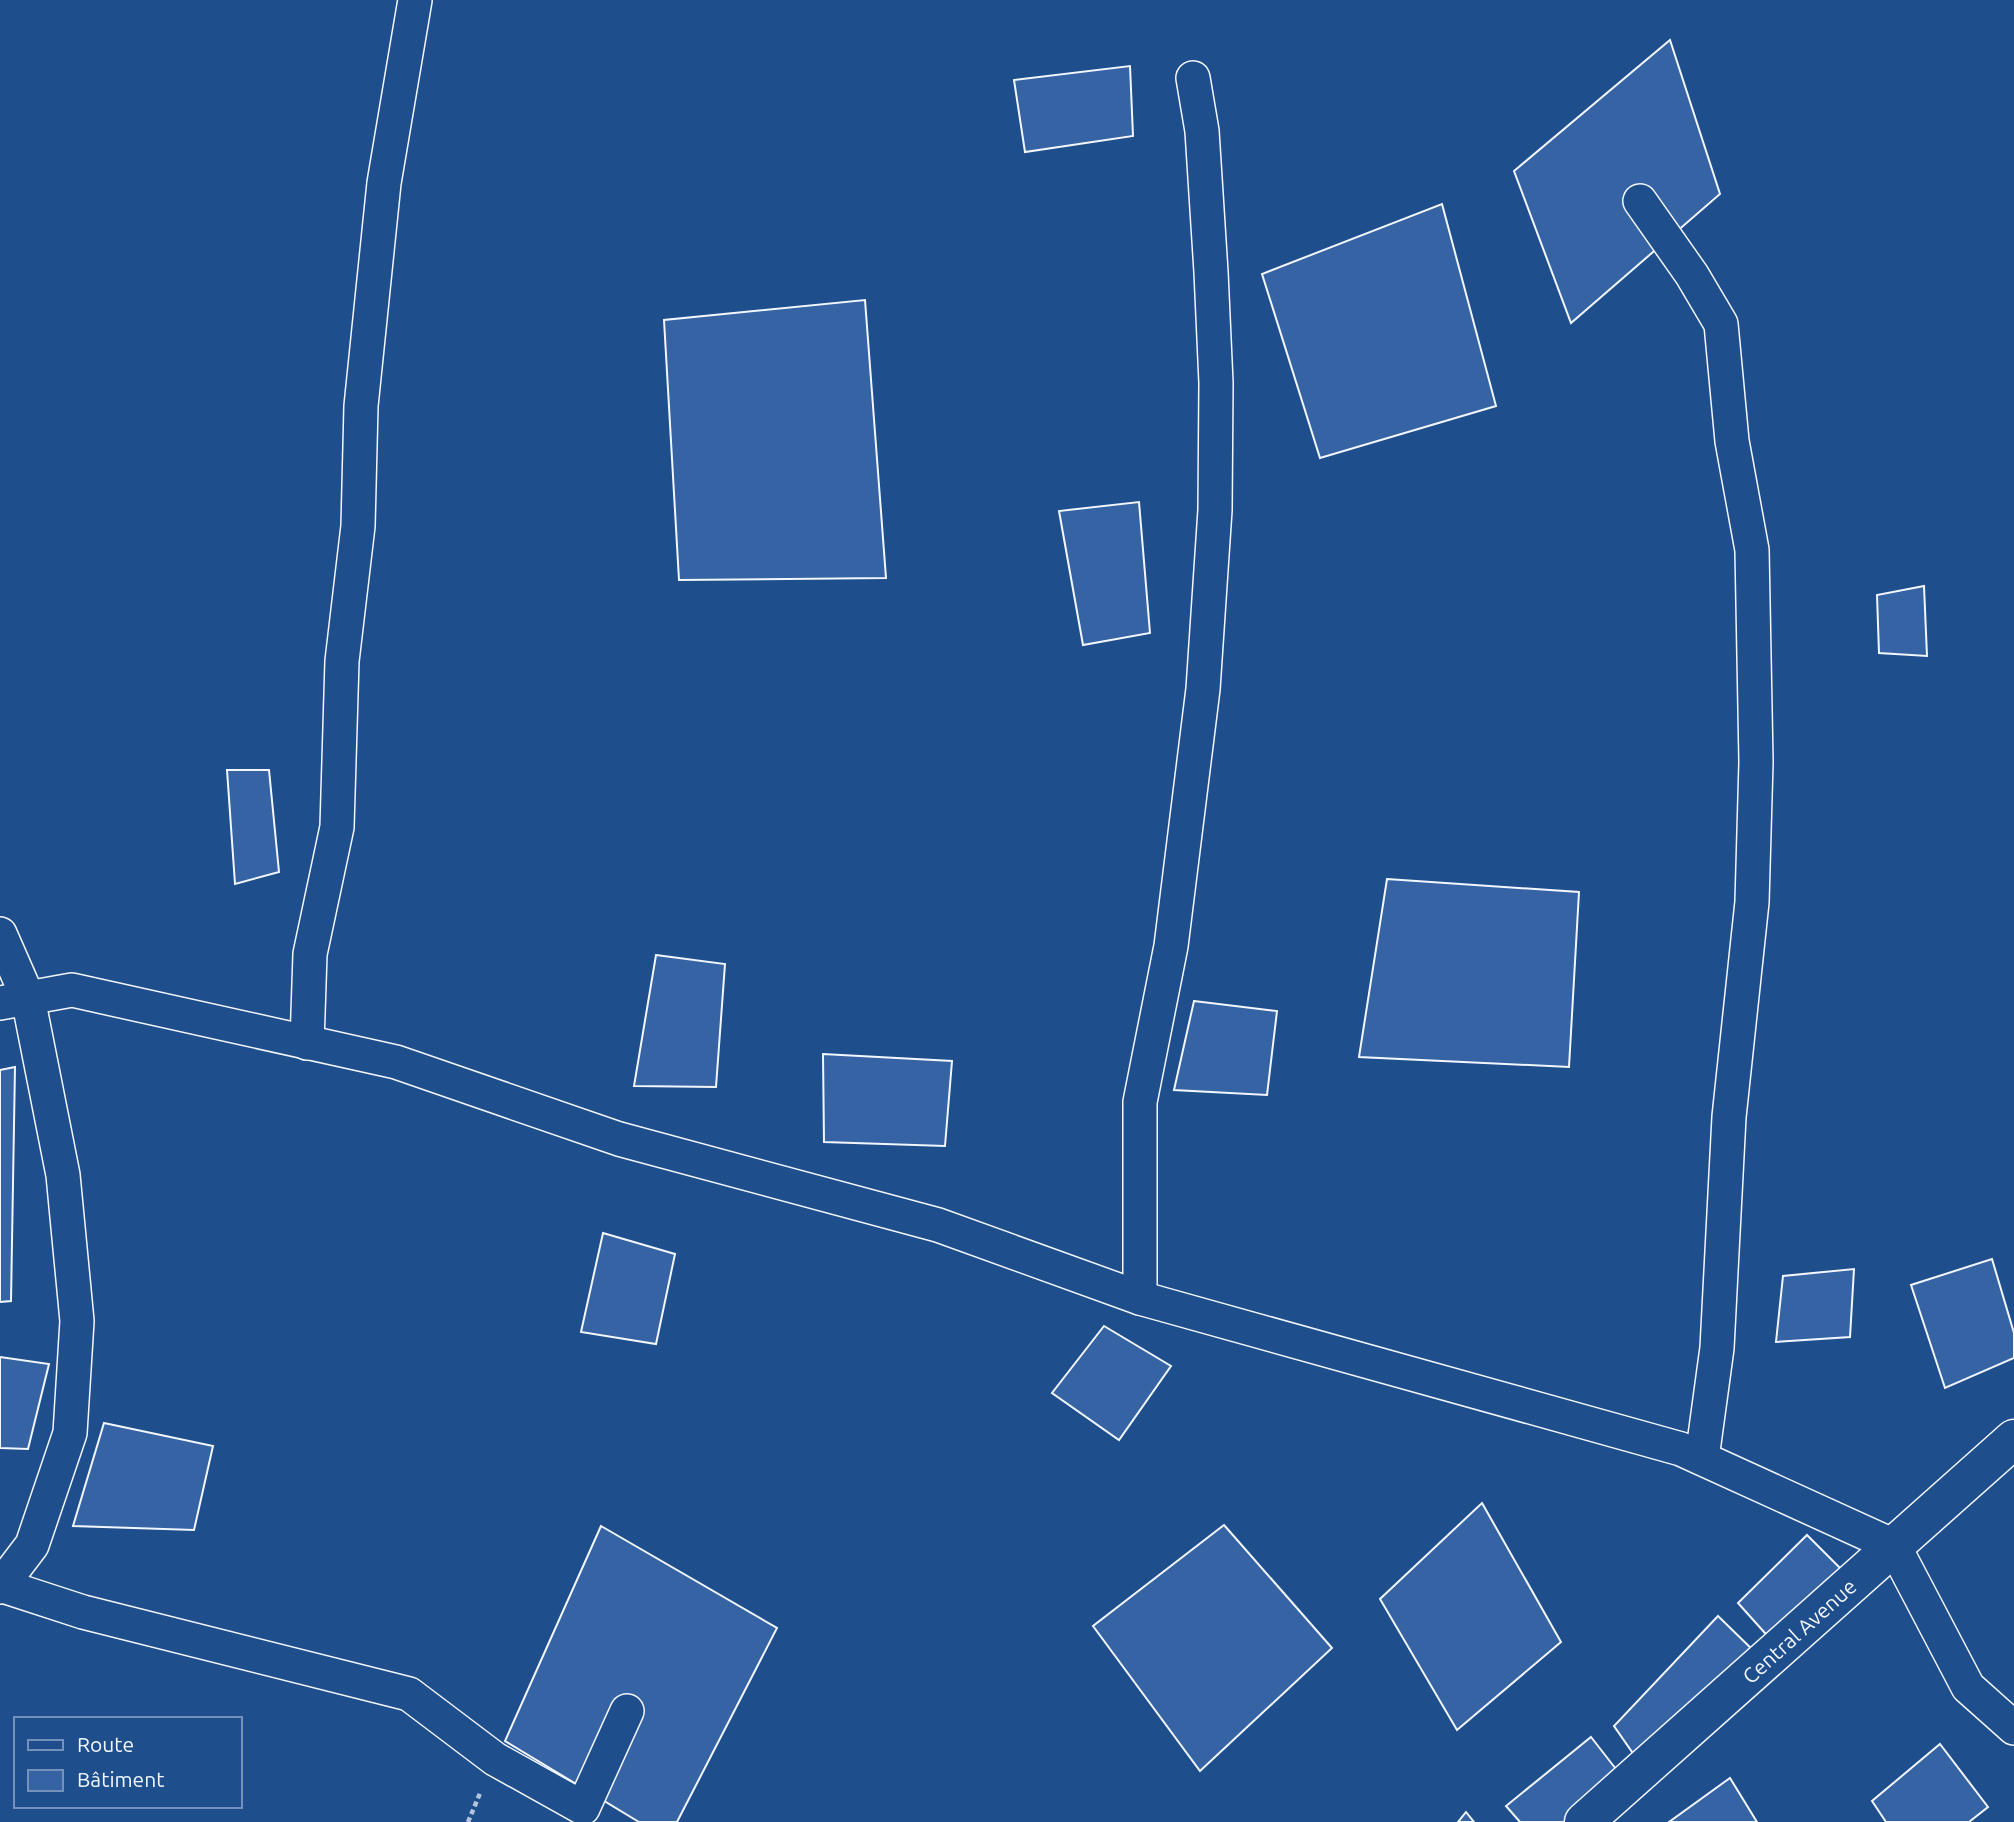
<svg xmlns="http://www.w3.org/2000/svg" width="2014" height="1822" font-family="Ubuntu,sans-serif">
	<rect width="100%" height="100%" fill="#1f4e8c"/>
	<g fill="#3563a3" stroke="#f2f6ff" stroke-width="2">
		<path d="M1670 40 1720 194 1571 323 1514 171Z"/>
		<path d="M1130 66 1133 136 1025 152 1014 80Z"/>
		<path d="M1442 204 1496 406 1320 458 1262 274Z"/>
		<path d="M865 300 886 578 679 580 664 320Z"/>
		<path d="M1139 502 1150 633 1083 645 1059 511Z"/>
		<path d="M1924 586 1927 656 1879 653 1877 595Z"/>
		<path d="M227 770H269L279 872 235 884Z"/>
		<path d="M1387 879 1579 892 1569 1067 1359 1057Z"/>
		<path d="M656 955 725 964 716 1087 634 1086Z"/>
		<path d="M1194 1001 1277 1011 1267 1095 1174 1090Z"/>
		<path d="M823 1054 952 1061 945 1146 824 1142Z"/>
		<path d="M15 1067 11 1301 0 1302V1070Z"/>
		<path d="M603 1233 675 1254 656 1344 581 1332Z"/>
		<path d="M1992 1259 2014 1333V1358L1945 1388 1911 1285Z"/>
		<path d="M1854 1269 1850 1337 1776 1342 1783 1276Z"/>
		<path d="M1104 1326 1171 1366 1119 1440 1052 1393Z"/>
		<path d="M0 1357 49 1364 28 1449 0 1448Z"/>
		<path d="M104 1423 213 1446 194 1530 73 1526Z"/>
		<path d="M1482 1503 1561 1642 1457 1730 1380 1599Z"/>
		<path d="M1224 1525 1332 1648 1200 1771 1093 1626Z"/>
		<path d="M601 1526 777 1628 677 1822H639L505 1741Z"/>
		<path d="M1807 1535 1849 1577 1773 1642 1738 1603Z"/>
		<path d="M1718 1616 1760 1657 1639 1762 1614 1726Z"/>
		<path d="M1591 1737 1623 1778 1573 1822H1520L1506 1806Z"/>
		<path d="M1940 1744 1988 1807 1969 1822H1886L1872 1801Z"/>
		<path d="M1730 1778 1757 1822H1669Z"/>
		<path d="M1466 1812 1474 1822H1458Z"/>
	</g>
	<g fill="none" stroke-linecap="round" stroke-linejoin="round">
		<g stroke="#f2f6ff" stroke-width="36">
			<g id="minor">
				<path d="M1640 201 1692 275 1721 324 1732 441 1752 550 1756 762 1752 902 1729 1117 1717 1348 1702 1458"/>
				<path d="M0 934 28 998 63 1175 77 1321 70 1433 32 1545 0 1587"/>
				<path d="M0 1003 72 990 396 1062 619 1139 938 1225 1140 1298 1681 1449 1894 1546 1968 1687 2014 1728"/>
				<path d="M307 1043 310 954 337 827 342 661 358 526 361 406 384 183 415 0"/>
				<path d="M1140 1298V1102L1171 946 1203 689 1215 510 1216 383 1211 272 1202 131 1193 78"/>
				<path d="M0 1585 83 1612 409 1694 495 1759 583 1808 627 1711"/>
			</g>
		</g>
		<g stroke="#f2f6ff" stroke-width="41">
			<path id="tertiary" d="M1584 1822 2014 1439"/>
		</g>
		<path stroke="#b3c4dc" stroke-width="4.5" stroke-dasharray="5 3.5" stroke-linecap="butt" d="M468 1822 481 1791"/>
		<use href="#minor" stroke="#1f4e8c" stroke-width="33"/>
		<use href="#tertiary" stroke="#1f4e8c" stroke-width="38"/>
	</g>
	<g text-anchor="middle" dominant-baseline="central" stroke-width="5" stroke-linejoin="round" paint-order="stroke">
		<g font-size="21" fill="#f2f6ff" stroke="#1f4e8c">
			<text transform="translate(1799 1631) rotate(-42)">Central Avenue</text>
		</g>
	</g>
	<rect x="14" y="1717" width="228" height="91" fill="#1f4e8c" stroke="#7391ba" stroke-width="2"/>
	<rect x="28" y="1740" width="35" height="10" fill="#1f4e8c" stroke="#7391ba" stroke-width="2"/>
	<text x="77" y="1752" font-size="21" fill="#f2f6ff">Route</text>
	<rect x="28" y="1770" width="35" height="21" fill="#3563a3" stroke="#7391ba" stroke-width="2"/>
	<text x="77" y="1787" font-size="21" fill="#f2f6ff">Bâtiment</text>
</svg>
